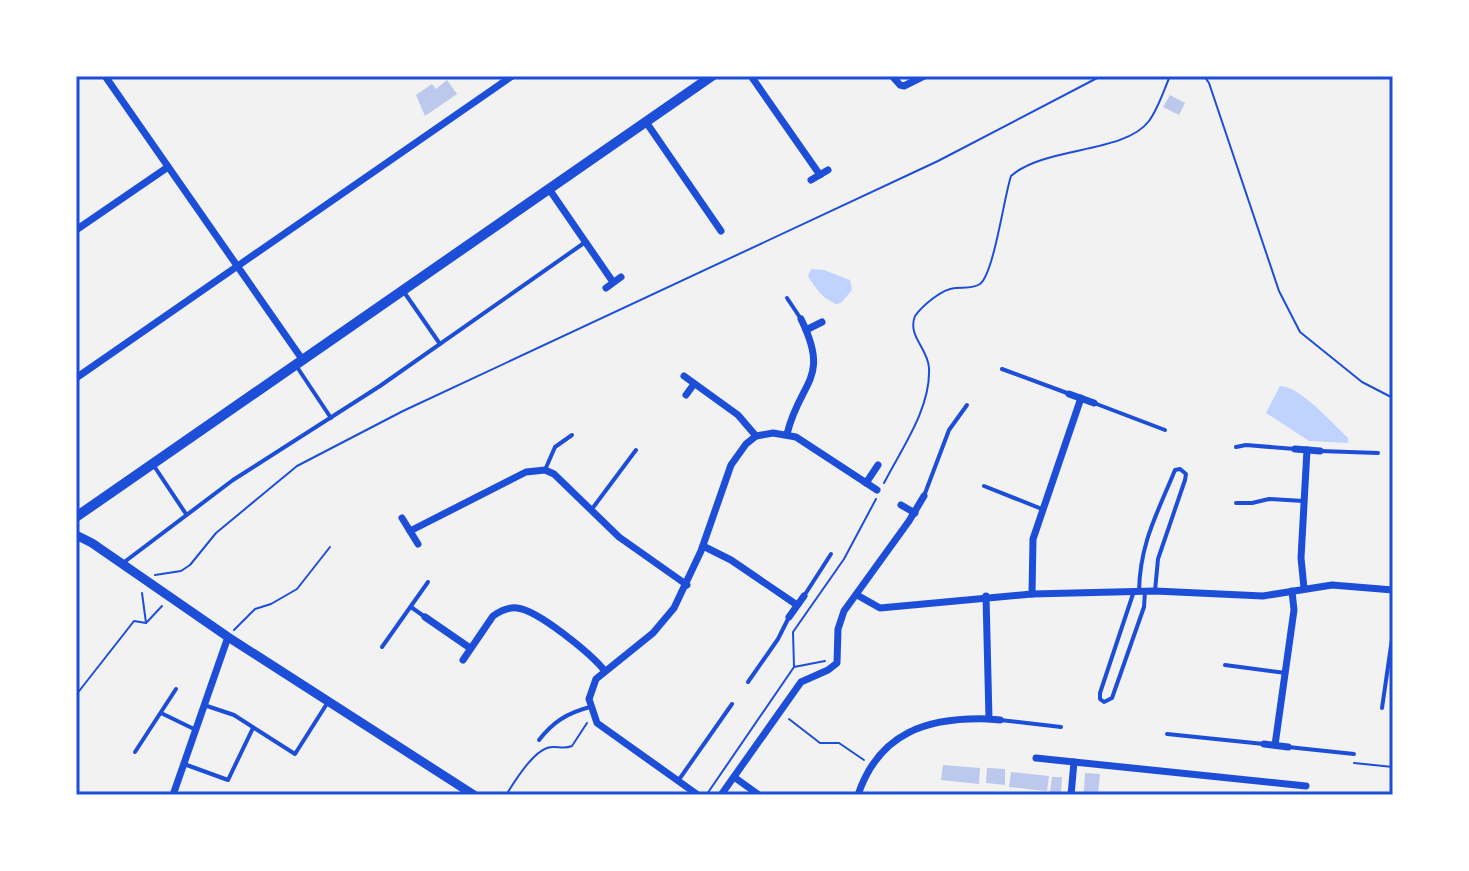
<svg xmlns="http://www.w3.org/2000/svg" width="1469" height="871" font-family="'Alegreya Sans',sans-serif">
	<rect width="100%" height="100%" fill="#f2f2f2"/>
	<g fill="#bfd3fe">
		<path d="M811 269 824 270 850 280 852 290 841 303 836 304C822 298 816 289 808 276Z"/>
		<path d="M1280 386C1300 386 1333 424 1348 438V443L1309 441 1266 413Z"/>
	</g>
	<g fill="#bdc9ec">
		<path d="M447 80 457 94 425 116 416 95 432 84 436 89Z"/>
		<path d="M1170 95 1185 103 1179 115 1163 107Z"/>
		<path d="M943 765 980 768 979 784 941 780Z"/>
		<path d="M987 768 1005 769V785L986 783Z"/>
		<path d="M1011 772 1049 776 1047 791 1009 787Z"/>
		<path d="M1085 773 1100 774 1098 793 1084 792Z"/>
		<path d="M1052 777H1062L1061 793 1050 792Z"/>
	</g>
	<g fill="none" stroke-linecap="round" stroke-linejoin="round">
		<g stroke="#1d4ed8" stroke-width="2">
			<path d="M1204 76 1209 83 1279 291 1300 332 1362 382 1393 398"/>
			<path d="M884 483C902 448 931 408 929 368 928 348 907 336 915 316 923 305 942 289 955 288 963 287 973 289 980 284 994 273 1004 197 1011 176 1045 146 1124 154 1149 121 1158 109 1164 90 1170 76"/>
			<path d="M155 575 181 571 190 565 216 533 297 466 403 411 938 161 1101 76"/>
			<path d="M142 593 146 623"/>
			<path d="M147 622 162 606"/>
			<path d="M234 630 255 609 271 604 297 589 330 547"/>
			<path d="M794 667 793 632 844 559 876 499"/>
			<path d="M76 695 134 621 146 623"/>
			<path d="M789 719 820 743H839L864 760"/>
			<path d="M1354 763 1393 767"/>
			<path d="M707 794 794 667 825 661"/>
			<path d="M506 795C515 781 532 753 547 748 556 745 563 750 572 746L587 723"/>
		</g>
		<g stroke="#1d4ed8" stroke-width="4">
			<path d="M404 292 440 344"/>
			<path d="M787 298 801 319"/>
			<path d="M297 367 331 418"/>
			<path d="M1002 369 1067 393"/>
			<path d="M1094 403 1165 430"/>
			<path d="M1236 447 1246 445 1295 449"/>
			<path d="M1320 451 1378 453"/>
			<path d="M154 466 186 514"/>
			<path d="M545 470 555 447 572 435"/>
			<path d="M984 486 1042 509"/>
			<path d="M924 496 949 430 967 405"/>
			<path d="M1236 503H1252L1269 499 1304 501"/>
			<path d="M592 509 636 450"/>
			<path d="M123 563 233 480 380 386 584 243"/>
			<path d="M1134 591 1100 693V699L1104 702 1112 698 1144 607 1145 591"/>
			<path d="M1139 591C1140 543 1157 514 1175 470L1180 469 1186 474 1185 480 1158 559 1155 591"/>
			<path d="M804 596 831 554"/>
			<path d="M411 607 425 617"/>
			<path d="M382 647 428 582"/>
			<path d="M1225 665 1286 673"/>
			<path d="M748 682 778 639 789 617"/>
			<path d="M204 705 234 715 295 754 328 702"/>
			<path d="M1382 708 1393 632"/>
			<path d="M161 713 194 729"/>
			<path d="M1000 720 1061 727"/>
			<path d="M1167 734 1264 744"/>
			<path d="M539 740C553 722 567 713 590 707"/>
			<path d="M1288 747 1354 754"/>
			<path d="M135 752 176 689"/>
			<path d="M184 764 228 780 253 728"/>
			<path d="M678 781 732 704"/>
		</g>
		<g stroke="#1d4ed8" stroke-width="7">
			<path d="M105 76 302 359"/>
			<path d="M751 76 820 175"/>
			<path d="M892 76 900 85 904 86 924 76"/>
			<path d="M646 122 721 231"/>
			<path d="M811 180 828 170"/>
			<path d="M549 189 613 282"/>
			<path d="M76 230 168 167"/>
			<path d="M606 288 621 277"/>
			<path d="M806 330 822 322"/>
			<path d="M684 376 738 415 756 436"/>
			<path d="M76 378 512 76"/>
			<path d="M1069 394 1094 403"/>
			<path d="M686 395 694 384"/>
			<path d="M787 434C800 380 831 380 801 319"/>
			<path d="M1295 449 1320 451"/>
			<path d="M866 483 878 465"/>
			<path d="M901 505 915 513"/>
			<path d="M402 518 418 544"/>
			<path d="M410 531 526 472 545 470 554 474 619 537 687 585"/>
			<path d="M703 546 731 560 797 605"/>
			<path d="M1304 588 1301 558 1307 450"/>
			<path d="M1032 594 1033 539 1081 398"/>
			<path d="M857 595 880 608 1032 594 1155 591 1263 596 1332 585 1393 590"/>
			<path d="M986 596 989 719 1000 720"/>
			<path d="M425 617 470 648"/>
			<path d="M789 617 804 596"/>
			<path d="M463 660 493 616C500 611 508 607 517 608 538 610 591 654 604 670"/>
			<path d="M1264 744 1288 747"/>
			<path d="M1275 745 1294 610 1292 591"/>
			<path d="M1036 758 1074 762 1071 795"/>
			<path d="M1074 762 1306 786"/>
			<path d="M734 777 759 795"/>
			<path d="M173 795 228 637"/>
			<path d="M698 795 597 723 589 699 596 679 653 633 674 608 701 551 731 465 746 444 756 436 773 433 796 437 877 490"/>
			<path d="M721 795 801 682 828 670 837 663 838 629 844 611 909 521 924 496"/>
			<path d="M858 795C879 732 928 717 989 719"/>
		</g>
		<path stroke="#1d4ed8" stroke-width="9" d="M76 535 92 543 228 637 474 795"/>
		<path stroke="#1d4ed8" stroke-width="10" d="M76 517 712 76"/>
	</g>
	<rect width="1469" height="871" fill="none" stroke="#ffffff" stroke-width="156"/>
	<rect x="78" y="78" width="1313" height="715" fill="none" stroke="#1d4ed8" stroke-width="3"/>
</svg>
